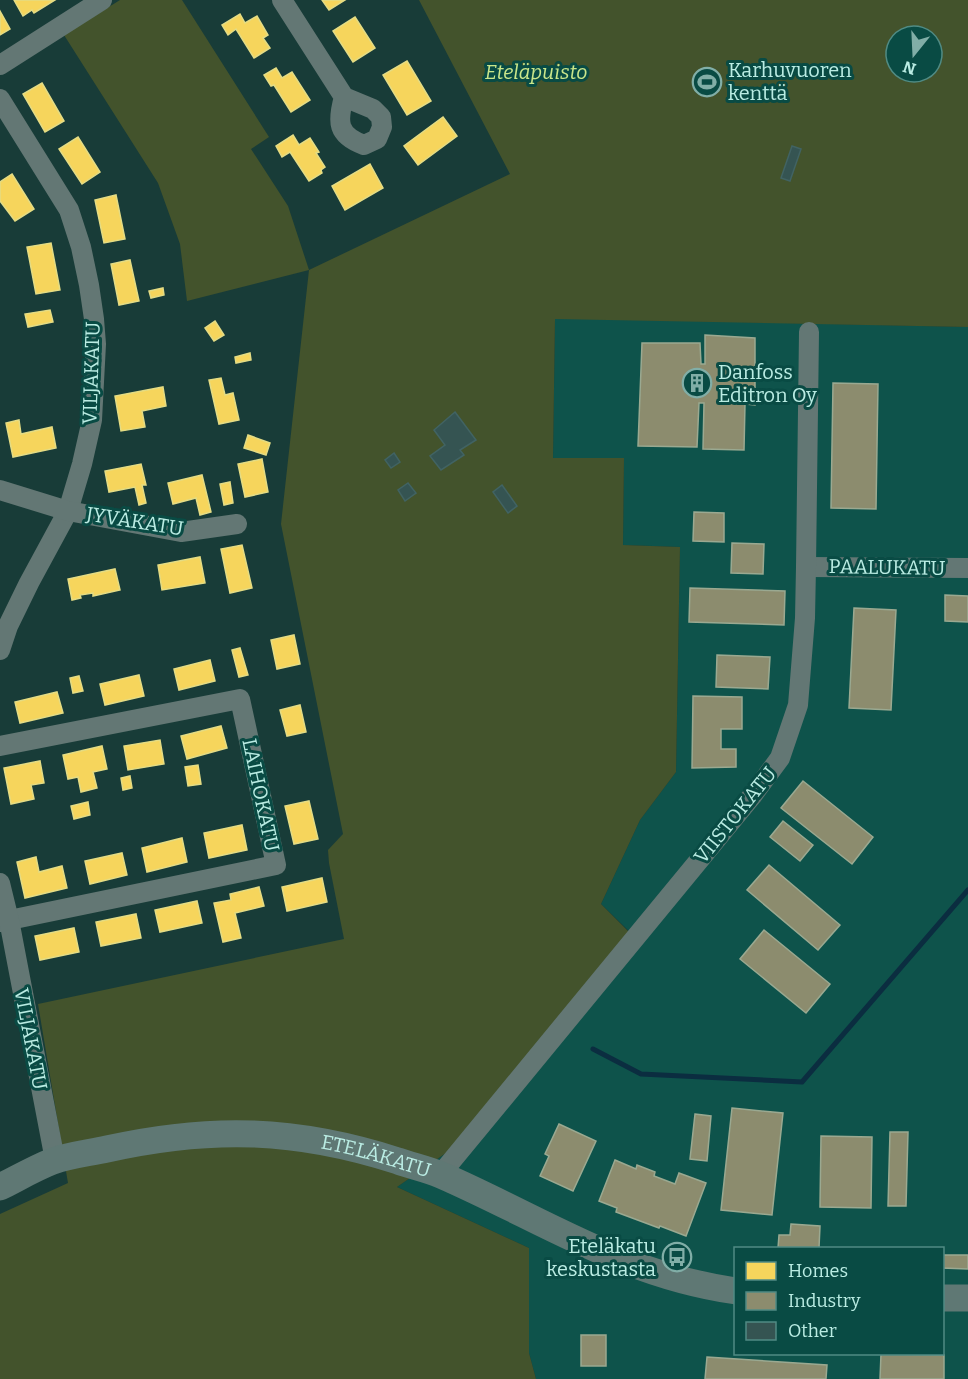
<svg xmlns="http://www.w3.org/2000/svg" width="968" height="1379" font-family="Bitter,serif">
	<rect width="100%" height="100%" fill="#183c38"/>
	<path fill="#0e534b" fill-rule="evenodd" d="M555 318 968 327V1379H536L529 1353V1248L397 1187 456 1146 630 932 601 904 640 820 676 772 680 547 623 545 624 458H553ZM736 1248H942V1354H736Z"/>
	<path fill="#43532c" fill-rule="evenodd" d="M120 0H182L269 137 251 149 288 206 309 270 510 174 419 0H968V327L555 319 553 458H624L623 545 680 547 676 772 640 820 601 904 630 933 456 1146 397 1187 529 1248V1353L536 1379H0V1214L68 1183 38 1004 344 939 329 863 328 850 343 834 281 524 309 270 187 301 180 244 158 183 64 35ZM896 36H932V72H896Z"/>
	<g fill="#f6d55c" stroke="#e4dc84" stroke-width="1.5">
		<path d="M14 0H55L34 13 32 10 23 16Z"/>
		<path d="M322 0H345L329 10Z"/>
		<path d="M0 11 10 29 0 35Z"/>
		<path d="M240 14 245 23 257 16 268 35 263 38 270 48 254 58 236 29 228 35 222 25Z"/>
		<path d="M355 17 375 48 353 62 333 31Z"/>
		<path d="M407 61 431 101 407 115 383 75Z"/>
		<path d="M276 68 282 78 292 72 310 100 291 112 274 85 271 86 264 75Z"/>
		<path d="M42 83 64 121 45 132 23 94Z"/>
		<path d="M443 117 457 136 418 165 404 146Z"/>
		<path d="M293 135 299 145 310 138 319 152 316 153 325 167 321 170 322 173 309 181 290 152 282 157 276 146Z"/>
		<path d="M78 137 100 172 82 184 59 149Z"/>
		<path d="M370 164 383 188 345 210 332 186Z"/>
		<path d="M12 174 34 209 15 221 0 201V182Z"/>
		<path d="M116 195 125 239 104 243 95 200Z"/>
		<path d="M51 243 60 290 36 294 27 247Z"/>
		<path d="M130 260 139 301 119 305 111 264Z"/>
		<path d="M163 288 164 295 151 298 149 291Z"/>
		<path d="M50 310 53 322 28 327 25 314Z"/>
		<path d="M215 321 224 335 214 341 205 328Z"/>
		<path d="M250 353 251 360 236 363 235 357Z"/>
		<path d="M221 378 225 395 233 393 239 420 219 424 209 380Z"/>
		<path d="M163 387 166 406 142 411 145 427 121 431 115 396Z"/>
		<path d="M19 420 21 434 52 427 56 448 13 457 6 423Z"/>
		<path d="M248 435 270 443 266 455 244 448Z"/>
		<path d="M262 459 268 492 245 497 238 464Z"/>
		<path d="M141 464 146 485H142L146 503 139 505 135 487 109 492 105 471Z"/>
		<path d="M202 475 211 512 200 515 196 498 173 504 168 483Z"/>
		<path d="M230 482 233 503 224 505 220 484Z"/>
		<path d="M242 545 252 588 230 593 221 549Z"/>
		<path d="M200 557 205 583 162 590 158 565Z"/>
		<path d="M115 569 120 590 93 596V593L80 595 81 598 72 600 68 579Z"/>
		<path d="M294 635 300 664 277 669 271 640Z"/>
		<path d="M240 648 248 675 239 677 232 650Z"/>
		<path d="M210 660 215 681 179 690 174 669Z"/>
		<path d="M139 675 144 696 105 705 100 684Z"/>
		<path d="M79 676 83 691 73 693 70 678Z"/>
		<path d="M57 692 63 713 20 723 15 702Z"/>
		<path d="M300 705 306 732 287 736 280 710Z"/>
		<path d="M221 726 227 748 187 759 181 736Z"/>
		<path d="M160 740 164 764 128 770 124 746Z"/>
		<path d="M102 746 107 769 93 772 97 788 81 792 78 777 68 779 63 755Z"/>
		<path d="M40 761 44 783 31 785 34 799 11 804 4 768Z"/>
		<path d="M198 765 201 784 188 786 185 767Z"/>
		<path d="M130 776 132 788 123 790 121 778Z"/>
		<path d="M309 801 318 839 294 844 285 806Z"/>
		<path d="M88 802 90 815 74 819 71 806Z"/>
		<path d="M242 825 247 850 209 858 204 833Z"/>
		<path d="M182 838 187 862 147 872 142 848Z"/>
		<path d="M122 853 127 875 90 884 85 861Z"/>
		<path d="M36 857 39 872 62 866 67 888 25 898 17 862Z"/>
		<path d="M322 878 327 902 287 911 282 887Z"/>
		<path d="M259 887 264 906 235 913 241 938 223 942 214 903 231 900 230 894Z"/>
		<path d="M197 901 202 923 160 932 155 910Z"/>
		<path d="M136 914 141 938 101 946 96 922Z"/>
		<path d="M74 928 79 952 40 960 35 936Z"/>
	</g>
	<g fill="#8c8c6e" stroke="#9aa991" stroke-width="1.5">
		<path d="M705 335 755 338V405L745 404 744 450 703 449 704 403H699L697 447 638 446 642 343H700L701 364H705Z"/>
		<path d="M833 383 878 384 876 509 831 508Z"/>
		<path d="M694 512 724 513V542L693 541Z"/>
		<path d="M732 543 764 544 763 574 731 573Z"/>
		<path d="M690 588 785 591 784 625 689 622Z"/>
		<path d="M945 595 968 596V622L945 621Z"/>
		<path d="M854 608 896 610 891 710 849 708Z"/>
		<path d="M717 655 770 657 768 689 716 687Z"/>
		<path d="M693 696 742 697V729H721V749H736V767L692 768Z"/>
		<path d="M803 781 873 837 852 864 781 808Z"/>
		<path d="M783 821 813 845 800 861 770 837Z"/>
		<path d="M769 865 840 925 818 950 747 890Z"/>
		<path d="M764 930 830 984 806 1013 740 959Z"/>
		<path d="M732 1108 783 1113 772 1215 721 1210Z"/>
		<path d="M695 1114 711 1116 707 1161 690 1159Z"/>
		<path d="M559 1124 596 1141 573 1191 540 1176 549 1156 545 1154Z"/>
		<path d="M890 1132H908L906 1206H888Z"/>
		<path d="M821 1136 872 1137 871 1208 820 1207Z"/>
		<path d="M615 1160 636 1169 637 1165 655 1172 654 1176 675 1184 679 1173 706 1183 686 1236 660 1226 659 1228 616 1212 617 1208 599 1201Z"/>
		<path d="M791 1224 820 1226 819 1248H778L779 1235H790Z"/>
		<path d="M942 1255H968V1269L942 1268Z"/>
		<rect x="581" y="1335" width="25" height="31"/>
		<path d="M881 1354 944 1355V1379H880Z"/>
		<path d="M707 1357 827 1365 826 1379H705Z"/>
	</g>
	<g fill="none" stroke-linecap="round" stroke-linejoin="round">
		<path stroke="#0b2d40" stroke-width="5" d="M593 1049 641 1074 802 1082 968 890"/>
	</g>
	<g fill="#355452" stroke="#416363" stroke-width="1.5">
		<path d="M792 146 801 149 790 181 781 178Z"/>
		<path d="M455 412 476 440 460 450 464 455 441 470 430 456 445 445 434 430Z"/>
		<path d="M394 453 400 462 391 468 385 460Z"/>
		<path d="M408 483 416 493 405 501 398 490Z"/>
		<path d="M502 485 517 506 508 513 493 492Z"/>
	</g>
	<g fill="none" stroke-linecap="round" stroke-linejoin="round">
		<g stroke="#637774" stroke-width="20">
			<path d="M282 0 344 97 373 109 381 117 382 127 377 139 364 145C337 135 337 122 344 97"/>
			<path d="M0 65 102 0"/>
			<path d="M0 99 69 210 81 247 89 285 94 319 96 344 92 420 82 464 68 511 29 583 8 626 0 650"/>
			<path d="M0 490 68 511 181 532 237 524"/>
			<path d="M806 567 968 568"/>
			<path d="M0 746 240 699 276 865 0 922"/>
			<path d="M0 883 9 920 55 1160"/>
			<path d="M440 1175 752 796 780 758 798 705 805 618 806 567 809 332"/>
		</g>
		<g stroke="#5f7874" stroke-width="27">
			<path id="s1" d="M0 1187C18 1178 35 1168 53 1161 70 1155 89 1153 107 1149 211 1126 296 1128 398 1161 412 1166 427 1169 441 1175 542 1219 623 1275 736 1291"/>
			<path d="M942 1298H968"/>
		</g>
	</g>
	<defs>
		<g id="stadium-ring" transform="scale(1.5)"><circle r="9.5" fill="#094b44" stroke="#81aea7" stroke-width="1.5"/><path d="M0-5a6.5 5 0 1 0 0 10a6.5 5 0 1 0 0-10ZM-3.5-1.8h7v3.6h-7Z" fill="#81aea7"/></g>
		<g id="building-ring" transform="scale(1.5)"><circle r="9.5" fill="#094b44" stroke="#81aea7" stroke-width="1.5"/><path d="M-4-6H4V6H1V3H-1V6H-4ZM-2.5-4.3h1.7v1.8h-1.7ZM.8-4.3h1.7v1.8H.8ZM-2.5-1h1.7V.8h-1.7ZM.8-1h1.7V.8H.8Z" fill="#81aea7"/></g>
		<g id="bus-ring" transform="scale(1.5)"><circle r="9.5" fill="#094b44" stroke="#81aea7" stroke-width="1.5"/><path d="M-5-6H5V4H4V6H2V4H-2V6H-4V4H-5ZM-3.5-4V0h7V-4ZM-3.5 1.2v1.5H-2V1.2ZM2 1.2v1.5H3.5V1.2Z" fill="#81aea7"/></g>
	</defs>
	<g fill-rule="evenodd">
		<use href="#stadium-ring" x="707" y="82"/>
		<use href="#building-ring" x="697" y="383"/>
		<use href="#bus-ring" x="677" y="1257"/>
	</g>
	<g text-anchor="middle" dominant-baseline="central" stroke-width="6" stroke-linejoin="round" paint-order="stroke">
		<g font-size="20" fill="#baece3" stroke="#094b44" text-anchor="start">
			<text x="728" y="70">Karhuvuoren<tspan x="728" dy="23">kenttä</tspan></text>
			<text x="718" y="372">Danfoss<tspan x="718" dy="23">Editron Oy</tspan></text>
			<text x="656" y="1246" text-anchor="end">Eteläkatu<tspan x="656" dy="23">keskustasta</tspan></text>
		</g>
		<g font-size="20" font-style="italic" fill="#cae68a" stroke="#094b44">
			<text x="536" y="72">Eteläpuisto</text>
		</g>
		<g font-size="20" fill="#baece3" stroke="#094b44">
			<text transform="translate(91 373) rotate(-88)">VILJAKATU</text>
			<text transform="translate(135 521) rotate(9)">JYVÄKATU</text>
			<text transform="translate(887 567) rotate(1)">PAALUKATU</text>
			<text transform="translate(261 795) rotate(78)">LAIHOKATU</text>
			<text transform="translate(735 815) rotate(-51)">VIISTOKATU</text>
			<text transform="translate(31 1039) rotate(79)">VILJAKATU</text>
			<text stroke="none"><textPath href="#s1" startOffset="387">ETELÄKATU</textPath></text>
		</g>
	</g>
	<rect x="734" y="1247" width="210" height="108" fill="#094b44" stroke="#508b84" stroke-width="1.5"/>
	<rect x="746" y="1262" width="30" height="18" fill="#f6d55c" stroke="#508b84" stroke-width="1.5"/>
	<text x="788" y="1277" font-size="18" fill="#baece3">Homes</text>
	<rect x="746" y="1292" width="30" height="18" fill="#8c8c6e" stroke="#508b84" stroke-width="1.5"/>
	<text x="788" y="1307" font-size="18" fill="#baece3">Industry</text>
	<rect x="746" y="1322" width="30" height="18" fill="#355452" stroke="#508b84" stroke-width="1.5"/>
	<text x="788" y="1337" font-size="18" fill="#baece3">Other</text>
	<g transform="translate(914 54) rotate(198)"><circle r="28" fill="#094b44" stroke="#508b84" stroke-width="1.5"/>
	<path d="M0-4.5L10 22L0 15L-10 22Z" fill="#81aea7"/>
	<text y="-9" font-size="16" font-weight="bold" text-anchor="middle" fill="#baece3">N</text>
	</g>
</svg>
